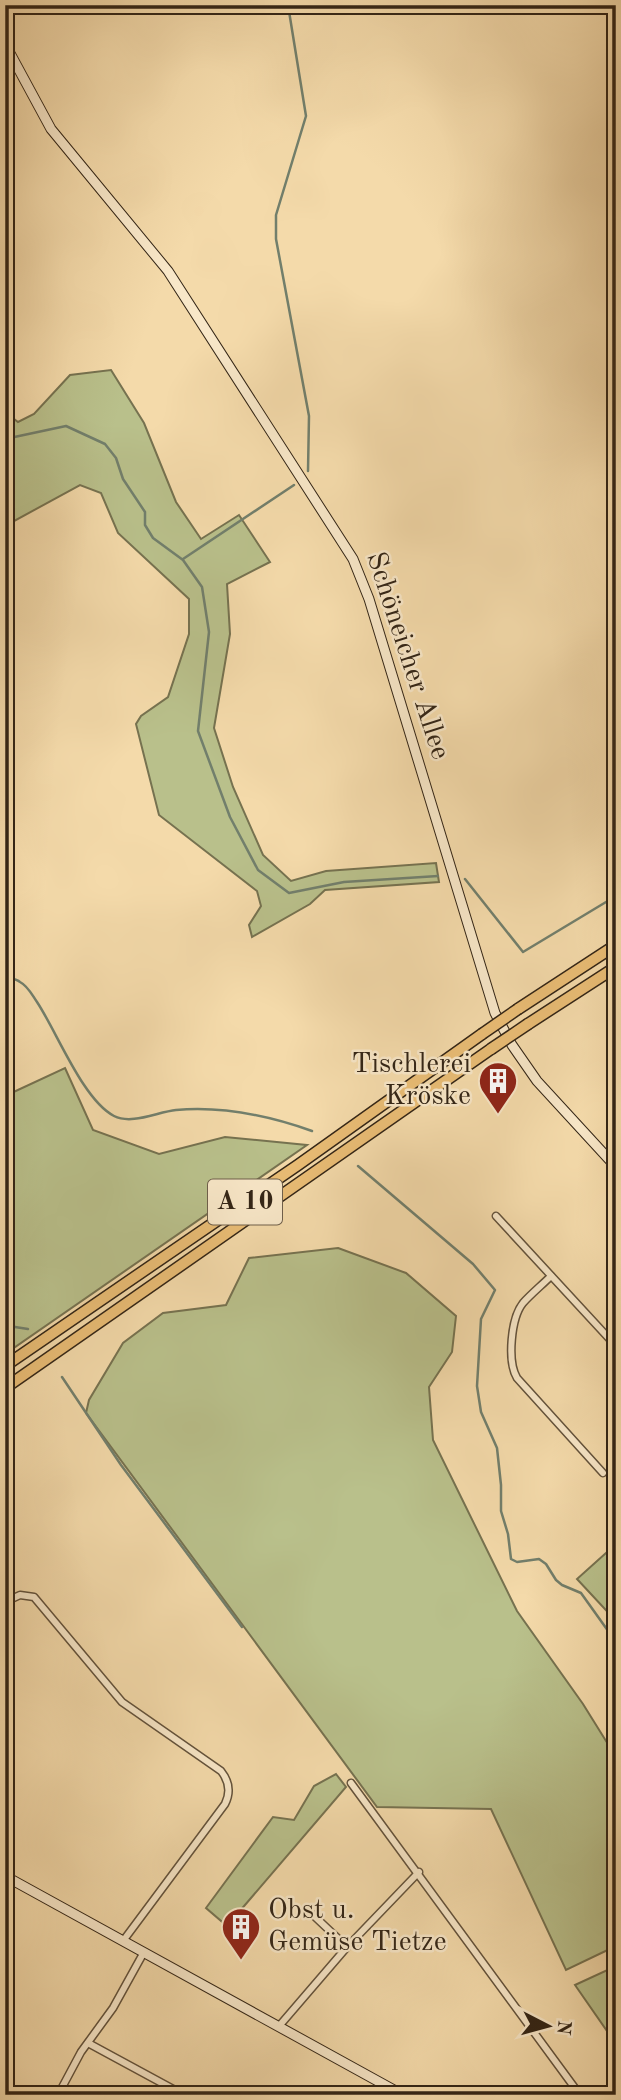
<svg xmlns="http://www.w3.org/2000/svg" width="621" height="2100" font-family="'Old Standard TT',serif">
	<rect width="100%" height="100%" fill="#f4daaa"/>
	<filter id="stains"><feTurbulence type="fractalNoise" baseFrequency=".00286" numOctaves="4"/><feColorMatrix values="0 0 0 0 .2 0 0 0 0 .09 0 0 0 0 .02 0 0 0 .5 -.17"/></filter>
	<radialGradient id="worn" r=".72"><stop offset=".6" stop-color="#630" stop-opacity="0"/><stop offset="1" stop-color="#630" stop-opacity=".3"/></radialGradient>
	<g fill="#b9c08b" stroke="#767250" stroke-width="2">
		<path d="M111 370 144 423 176 502 201 539 239 515 270 562 227 584 230 634 214 728 233 787 263 855 291 881 326 871 436 863 439 882 325 890 310 904 252 937 249 925 261 906 257 891 159 815 136 724 141 716 168 697 189 634V599L118 533 101 493 80 485 5 526V412L18 422 34 414 70 375Z"/>
		<path d="M65 1068 93 1130 159 1154 225 1137 307 1145 5 1354V1096Z"/>
		<path d="M338 1248 406 1273 456 1316 452 1352 429 1387 433 1440 517 1611 583 1704 616 1757V1946L566 1970 491 1809 377 1807 86 1413 89 1400 123 1343 163 1313 226 1305 249 1258Z"/>
		<path d="M616 1544V1621L577 1579Z"/>
		<path d="M336 1774 346 1787 227 1926 206 1908 273 1817 294 1820 314 1786Z"/>
		<path d="M616 1966V2044L575 1985Z"/>
	</g>
	<g fill="none" stroke-linecap="round" stroke-linejoin="round">
		<g stroke="#727f6c" stroke-width="2.5">
			<path d="M288 5 306 116 276 215V239L309 416 308 471"/>
			<path d="M5 439 66 426 105 444 116 458 123 479 145 512V525L153 538 183 560 202 587 209 632 198 731 230 817 258 870 289 893 344 882 438 876"/>
			<path d="M183 559 294 485"/>
			<path d="M465 879 523 952 616 896"/>
			<path d="M5 976C10 978 16 979 20 982 28 986 32 995 37 1002 57 1032 83 1100 114 1116 132 1125 157 1112 176 1110 221 1106 270 1116 312 1131"/>
			<path d="M358 1166 473 1264 495 1290 481 1319 477 1386 481 1412 497 1448 501 1485V1511L508 1534 511 1559 517 1562 539 1559 546 1564 556 1580 562 1585 581 1593 616 1642"/>
			<path d="M5 1322 15 1327 28 1329"/>
			<path d="M62 1377 121 1465 242 1627"/>
		</g>
		<g stroke="#63523b" stroke-width="9">
			<g id="street">
				<path d="M496 1216 616 1346"/>
				<path d="M551 1276C542 1285 531 1294 523 1303 511 1318 507 1361 517 1378L603 1473"/>
				<path d="M5 1602 20 1595 34 1597 122 1702 221 1771C229 1781 231 1792 225 1804L123 1941"/>
				<path d="M351 1783 580 2095"/>
				<path d="M311 1913 347 1947"/>
				<path d="M280 2025 347 1947 419 1872"/>
				<path d="M88 2043 184 2095"/>
				<path d="M58 2095 81 2052 113 2008 144 1952"/>
			</g>
		</g>
		<g stroke="#332516" stroke-width="11">
			<g id="secondary">
				<path d="M5 44 51 129 168 271 353 559 369 599 495 1013 512 1045 537 1081 616 1167"/>
				<path d="M5 1876 403 2095"/>
			</g>
		</g>
		<g stroke="#332516" stroke-width="13">
			<g id="highway">
				<path d="M518 1009 616 945"/>
				<path d="M528 1024 616 967"/>
				<path d="M5 1366 298 1165 482 1034"/>
				<path d="M5 1388 491 1049"/>
			</g>
		</g>
		<use href="#street" stroke="#f8e7c8" stroke-width="6"/>
		<use href="#secondary" stroke="#f8e7c8" stroke-width="9"/>
		<use href="#highway" stroke="#eabd75" stroke-width="10"/>
		<g stroke="#332516" stroke-width="13" stroke-linecap="butt">
			<g id="highway-bridge">
				<path d="M482 1034 518 1009"/>
				<path d="M491 1049 528 1024"/>
			</g>
		</g>
		<use href="#highway-bridge" stroke="#eabd75" stroke-width="10"/>
	</g>
	<defs>
		<g id="building-pin" transform="scale(2.0125)"><path d="M0 17L-7.5 6A9.5 9.5 0 1 1 7.5 6Z" fill="#8f2418" stroke="#f8e7c8"/><path d="M-4-6H4V6H1V3H-1V6H-4ZM-2.5-4.3h1.7v1.8h-1.7ZM.8-4.3h1.7v1.8H.8ZM-2.5-1h1.7V.8h-1.7ZM.8-1h1.7V.8H.8Z" fill="#fff"/></g>
	</defs>
	<g fill-rule="evenodd">
		<use href="#building-pin" x="498" y="1081"/>
		<use href="#building-pin" x="241" y="1927"/>
	</g>
	<g text-anchor="middle" dominant-baseline="central" stroke-width="5" stroke-linejoin="round" paint-order="stroke">
		<rect fill="#f8e7c8" stroke="#6e5f4b" stroke-width="2" x="208" y="1179.5" width="74" height="45" rx="5"/>
		<g font-size="26" font-weight="bold" fill="#332516">
			<text x="245" y="1202">A 10</text>
		</g>
		<g font-size="28" fill="#332516" stroke="#f8e7c8">
			<text transform="translate(407 656) rotate(72)">Schöneicher Allee</text>
		</g>
		<g font-size="28" fill="#332516" stroke="#f8e7c8" text-anchor="end">
			<text x="471" y="1065">Tischlerei<tspan x="471" dy="32">Kröske</tspan></text>
			<text x="268" y="1911" text-anchor="start">Obst u.<tspan x="268" dy="32">Gemüse Tietze</tspan></text>
		</g>
	</g>
	<rect width="621" height="2100" fill="none" stroke="#f4daaa" stroke-width="28"/>
	<rect x="7" y="7" width="607" height="2086" fill="none" stroke="#332516" stroke-width="3.5"/>
	<rect x="14" y="14" width="593" height="2072" fill="none" stroke="#332516" stroke-width="2"/>
	<g transform="translate(548 2026) rotate(96)" stroke="#f8e7c8" stroke-width="5" paint-order="stroke">
	<path d="M0-5L12 26L0 18L-12 26Z" fill="#332516"/>
	<text y="-10" font-size="19" font-weight="bold" text-anchor="middle" fill="#332516">N</text>
	</g>
	<rect width="100%" height="100%" filter="url(#stains)"/>
	<rect width="100%" height="100%" fill="url(#worn)"/>
</svg>
